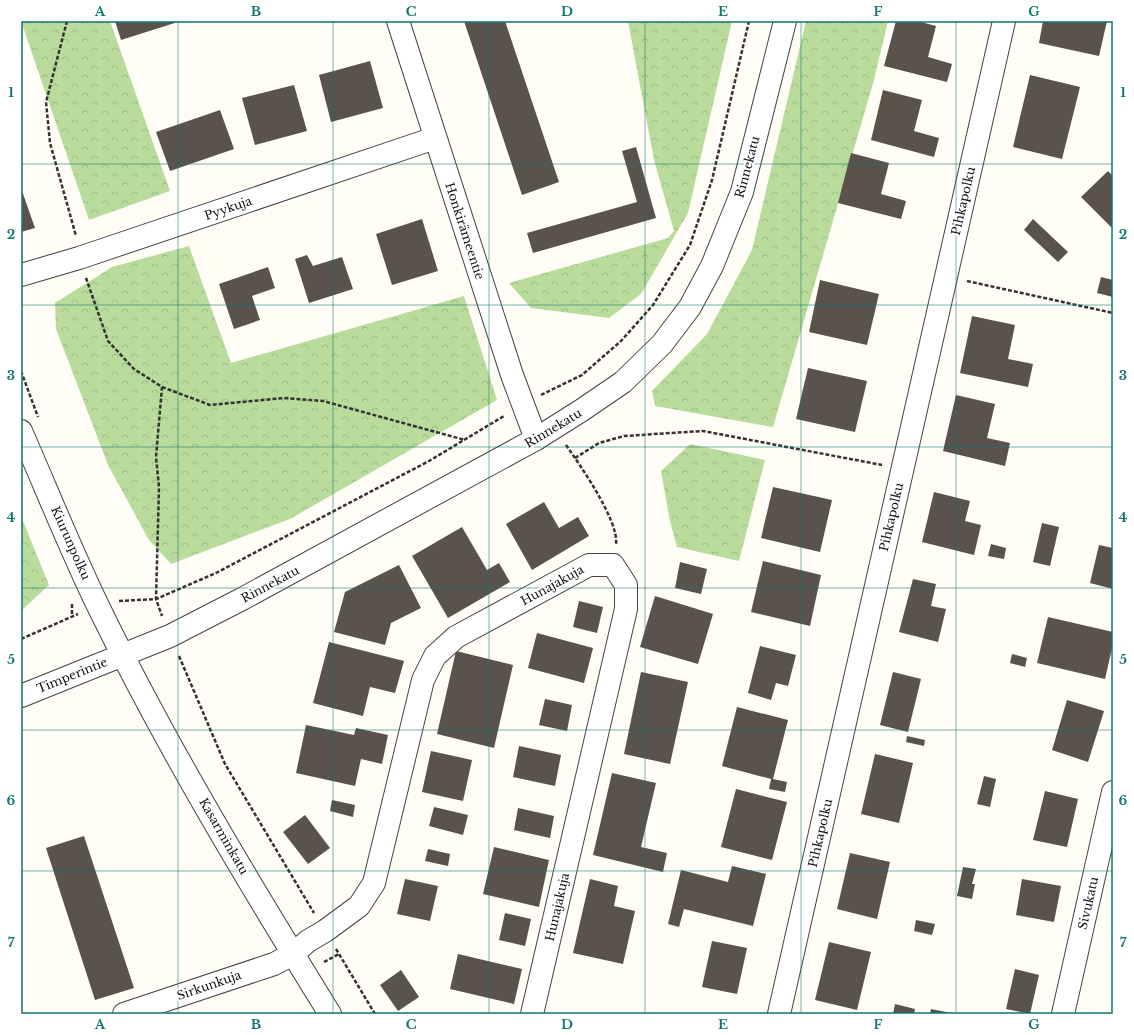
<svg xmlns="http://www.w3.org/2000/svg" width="1134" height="1035" font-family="'Libre Baskerville',serif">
	<defs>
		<pattern id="forest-crowns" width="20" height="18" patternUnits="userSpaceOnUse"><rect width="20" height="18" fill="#b9dc9c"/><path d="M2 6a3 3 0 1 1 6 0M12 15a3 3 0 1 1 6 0" fill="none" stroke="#9ebc85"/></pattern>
	</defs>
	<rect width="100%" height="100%" fill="#fffdf5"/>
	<g fill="url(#forest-crowns)">
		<path d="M21 21H110L170 191 89 220Z"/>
		<path d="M628 21H732L688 213 641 294 609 318 531 308 509 283 668 238 674 231 654 160Z"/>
		<path d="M806 21H888L874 80 773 427 655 406 652 391 707 334 752 250Z"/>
		<path d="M189 246 231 363 464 296 497 400 290 519 171 564 149 540 108 465 56 329 55 303 112 267Z"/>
		<path d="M690 444 765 460 739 561 677 547 670 521 661 471Z"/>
		<path d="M21 516 49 585 21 611Z"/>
	</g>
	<g fill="#5a524d">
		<path d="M115 21H181L121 40Z"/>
		<path d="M464 21H505L559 182 522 195Z"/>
		<path d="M896 21H917L936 26 928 57 952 64 947 82 884 66Z"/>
		<path d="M1043 21H1107L1099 56 1039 43Z"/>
		<path d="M370 61 383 108 331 122 319 75Z"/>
		<path d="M1030 75 1080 87 1062 159 1013 147Z"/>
		<path d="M294 85 307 131 255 145 242 98Z"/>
		<path d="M883 90 922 100 914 131 939 138 934 157 871 140Z"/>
		<path d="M220 110 234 149 170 171 156 132Z"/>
		<path d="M636 147 656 218 533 253 527 233 637 202 622 151Z"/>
		<path d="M851 153 889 163 881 194 906 201 901 219 838 203Z"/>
		<path d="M1108 171 1113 176V229L1081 197Z"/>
		<path d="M21 188 35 228 21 232Z"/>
		<path d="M422 219 438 271 392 285 376 234Z"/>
		<path d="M1033 219 1068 252 1058 262 1024 230Z"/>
		<path d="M307 255 313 266 342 257 353 289 309 303 295 259Z"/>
		<path d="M268 267 275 288 252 296 260 320 234 329 219 284Z"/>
		<path d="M1101 277 1113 280V297L1097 293Z"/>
		<path d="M820 280 879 294 867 345 809 332Z"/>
		<path d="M972 316 1015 325 1008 359 1033 364 1028 387 960 373Z"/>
		<path d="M808 368 867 381 855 432 796 419Z"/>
		<path d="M956 395 995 404 987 438 1010 443 1005 466 943 451Z"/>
		<path d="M773 487 832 500 820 552 761 538Z"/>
		<path d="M934 492 970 501 965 521 981 525 974 555 922 542Z"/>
		<path d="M544 502 559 528 578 517 589 536 532 570 506 524Z"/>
		<path d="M1042 523 1059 527 1050 566 1033 562Z"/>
		<path d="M462 527 487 570 499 563 510 582 448 618 412 556Z"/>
		<path d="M991 544 1006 548 1004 559 988 556Z"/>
		<path d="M1099 545 1113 548V589L1090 583Z"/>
		<path d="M763 561 821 575 810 626 751 612Z"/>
		<path d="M680 562 707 569 701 594 675 588Z"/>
		<path d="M399 565 421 608 391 623 385 645 334 632 345 592Z"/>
		<path d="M913 579 936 584 931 606 946 609 938 642 899 632Z"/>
		<path d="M655 596 713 614 698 664 640 647Z"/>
		<path d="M579 601 603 607 597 633 573 627Z"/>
		<path d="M1048 617 1113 632V644L1105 679 1037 663Z"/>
		<path d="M537 633 593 648 584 683 528 668Z"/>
		<path d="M329 642 404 661 395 693 370 687 363 716 313 703Z"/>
		<path d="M760 646 796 655 788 686 776 683 771 700 748 693Z"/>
		<path d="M456 651 513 665 494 748 437 734Z"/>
		<path d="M1012 654 1027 658 1025 667 1010 663Z"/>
		<path d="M641 672 688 682 670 764 624 754Z"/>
		<path d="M893 672 921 679 908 732 880 725Z"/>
		<path d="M545 699 572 705 567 731 539 725Z"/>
		<path d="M1067 700 1104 711 1088 762 1052 750Z"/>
		<path d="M737 707 788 720 773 779 787 782 785 792 769 789 771 779 722 766Z"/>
		<path d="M306 725 354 735 356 728 388 735 382 764 361 759 355 786 296 773Z"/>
		<path d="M907 736 925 740 924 746 906 742Z"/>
		<path d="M519 746 561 755 555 786 513 777Z"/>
		<path d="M431 751 472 760 463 801 422 792Z"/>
		<path d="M875 754 913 763 899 823 861 814Z"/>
		<path d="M612 773 656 783 641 847 667 853 663 872 593 855Z"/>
		<path d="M984 776 996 779 990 807 977 804Z"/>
		<path d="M736 789 787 802 772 860 721 847Z"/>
		<path d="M1045 791 1078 799 1067 847 1033 840Z"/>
		<path d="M332 800 355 805 353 817 330 811Z"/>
		<path d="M434 807 468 815 463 835 429 826Z"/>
		<path d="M518 808 554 816 550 838 514 830Z"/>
		<path d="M305 815 330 848 308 864 283 832Z"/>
		<path d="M84 836 134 988 95 1000 46 848Z"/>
		<path d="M494 847 549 860 539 907 483 894Z"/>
		<path d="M428 849 450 854 448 866 425 861Z"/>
		<path d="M850 853 890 862 877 919 837 909Z"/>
		<path d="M732 866 766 874 753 926 684 909 679 927 668 924 681 870 728 882Z"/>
		<path d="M963 867 976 869 972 884H975L972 899 957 896Z"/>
		<path d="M405 879 438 886 430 921 397 914Z"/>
		<path d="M590 879 618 886 614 906 635 911 623 964 573 953Z"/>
		<path d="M1022 879 1061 886 1054 922 1016 915Z"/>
		<path d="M505 913 531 919 525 946 499 940Z"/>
		<path d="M916 920 935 924 932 935 914 931Z"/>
		<path d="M712 941 747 948 737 994 702 987Z"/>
		<path d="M829 942 871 952 857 1010 815 1000Z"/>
		<path d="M458 954 522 969 514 1004 450 989Z"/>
		<path d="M1015 969 1039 975 1030 1014 1006 1009Z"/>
		<path d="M401 970 419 997 398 1011 380 985Z"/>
		<path d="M895 1004 915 1009 914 1014H893Z"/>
		<path d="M931 1009 951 1013V1014H930Z"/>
	</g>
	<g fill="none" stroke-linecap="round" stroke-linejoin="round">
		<g stroke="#444" stroke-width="24">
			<g id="minor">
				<path d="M398 21 512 375 536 439"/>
				<path d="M21 275 79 258 435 138"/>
				<path d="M21 431C47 490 71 551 100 610 168 749 249 883 330 1014"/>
				<path d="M21 696 170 636 242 599 536 439 582 410 623 382 662 344 690 307 712 266 742 192 785 21"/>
				<path d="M124 1014 274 964 293 954 308 941 325 931 359 906 374 883 423 680 435 656 456 637 589 565H613L626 585V609L532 1014"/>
				<path d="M779 1014 1004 21"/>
				<path d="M1063 1014 1113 792"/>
			</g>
		</g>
		<g stroke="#333" stroke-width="2.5" stroke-dasharray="4 2" stroke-linecap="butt">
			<path d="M67 21 46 102 50 143 76 236"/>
			<path d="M86 278 108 341 134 369 162 387 156 457 159 487 156 599 162 616"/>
			<path d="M967 281 1113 313"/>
			<path d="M21 371 38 417"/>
			<path d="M162 387 210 405 284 398 323 401 465 440"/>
			<path d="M541 395 582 375 621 341 653 305 690 245 712 180 749 21"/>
			<path d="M566 445C580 465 619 521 616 544"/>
			<path d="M575 458 599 443 624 436 703 431 882 465"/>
			<path d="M119 601 156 599 216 573 429 461 504 416"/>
			<path d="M72 604V617"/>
			<path d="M21 639 78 614"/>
			<path d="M179 656 225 764 314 913"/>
			<path d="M336 949 375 1014"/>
			<path d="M324 962 339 954"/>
		</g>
		<use href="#minor" stroke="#fff" stroke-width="22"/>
	</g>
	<path fill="none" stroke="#0f766e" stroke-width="1" stroke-opacity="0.55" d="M178 21V1014M333 21V1014M489 21V1014M645 21V1014M801 21V1014M956 21V1014M21 164H1113M21 305H1113M21 447H1113M21 588H1113M21 730H1113M21 871H1113"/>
	<g text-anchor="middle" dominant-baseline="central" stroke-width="4" stroke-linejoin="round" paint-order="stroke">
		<g font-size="12" fill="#111" stroke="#fff">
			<text transform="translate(747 167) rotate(-75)">Rinnekatu</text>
			<text transform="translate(963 201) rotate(-77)">Pihkapolku</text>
			<text transform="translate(228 208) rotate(-19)">Pyykuja</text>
			<text transform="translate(465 231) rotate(72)">Honkirämeentie</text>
			<text transform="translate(553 428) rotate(-31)">Rinnekatu</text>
			<text transform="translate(891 517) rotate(-77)">Pihkapolku</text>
			<text transform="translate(71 543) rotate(66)">Kiurunpolku</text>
			<text transform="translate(270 584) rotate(-28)">Rinnekatu</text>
			<text transform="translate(552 585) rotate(-29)">Hunajakuja</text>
			<text transform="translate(72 675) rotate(-22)">Timperintie</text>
			<text transform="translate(820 833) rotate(-77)">Pihkapolku</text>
			<text transform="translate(224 836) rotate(60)">Kasarminkatu</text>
			<text transform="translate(1088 903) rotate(-77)">Sivukatu</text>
			<text transform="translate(557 907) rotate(-77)">Hunajakuja</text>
			<text transform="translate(209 985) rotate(-19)">Sirkunkuja</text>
		</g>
	</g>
	<rect width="1134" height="1035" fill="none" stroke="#ffffff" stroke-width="44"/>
	<rect x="22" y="22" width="1090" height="991" fill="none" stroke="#0f766e" stroke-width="1.5"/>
	<g font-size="13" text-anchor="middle" font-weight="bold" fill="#0f766e">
		<text x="100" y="16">A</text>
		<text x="256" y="16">B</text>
		<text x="411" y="16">C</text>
		<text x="567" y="16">D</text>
		<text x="723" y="16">E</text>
		<text x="878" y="16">F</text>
		<text x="1034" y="16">G</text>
		<text x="11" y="97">1</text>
		<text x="1123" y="97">1</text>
		<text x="11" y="239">2</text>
		<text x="1123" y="239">2</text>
		<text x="11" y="380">3</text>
		<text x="1123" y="380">3</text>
		<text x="11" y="522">4</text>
		<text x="1123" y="522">4</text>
		<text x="11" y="664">5</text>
		<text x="1123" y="664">5</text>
		<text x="11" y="805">6</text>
		<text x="1123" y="805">6</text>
		<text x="11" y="947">7</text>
		<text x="1123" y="947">7</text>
		<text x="100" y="1029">A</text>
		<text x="256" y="1029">B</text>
		<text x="411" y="1029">C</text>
		<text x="567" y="1029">D</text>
		<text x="723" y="1029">E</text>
		<text x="878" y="1029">F</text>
		<text x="1034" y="1029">G</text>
	</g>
</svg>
